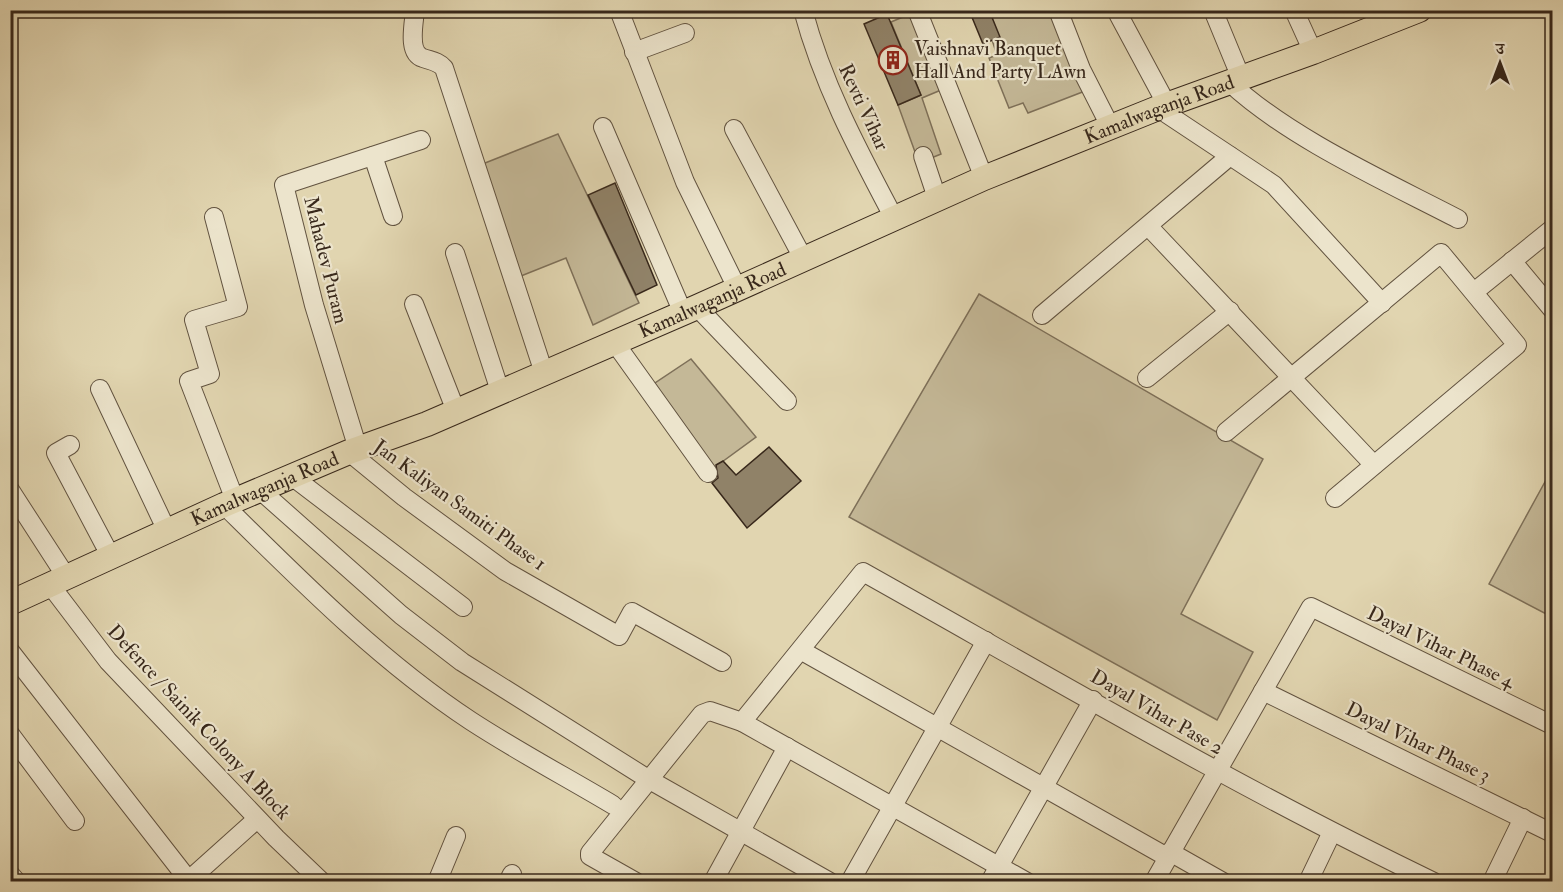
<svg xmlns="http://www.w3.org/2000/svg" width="1563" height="892" font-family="'IM FELL Double Pica','Noto Serif Devanagari',serif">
	<rect width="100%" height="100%" fill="#e1d5b0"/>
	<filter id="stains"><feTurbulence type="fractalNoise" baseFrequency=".00333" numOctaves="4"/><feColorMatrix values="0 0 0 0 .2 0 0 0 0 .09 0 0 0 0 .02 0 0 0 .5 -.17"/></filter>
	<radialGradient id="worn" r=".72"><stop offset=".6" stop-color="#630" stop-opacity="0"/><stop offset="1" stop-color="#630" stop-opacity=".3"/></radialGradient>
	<g fill="#c4b897" stroke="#7e7059" stroke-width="1.5">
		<path d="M1011 11H1049L1085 91 1028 113 1023 103 1009 108 989 58 997 55 992 40V18Z"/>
		<path d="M910 14 941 90 922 98 941 154 919 163 898 105 921 95 891 22Z"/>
		<path d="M558 134 639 303 593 325 566 258 516 278 480 165Z"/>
		<path d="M979 294 1263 459 1181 614 1253 652 1217 720 849 517Z"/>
		<path d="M691 359 756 437 711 470 652 385Z"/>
		<path d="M1552 469V617L1489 584Z"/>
	</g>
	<g fill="#908268" stroke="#38281b" stroke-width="1.5">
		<path d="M969 10H989L1000 37 983 44Z"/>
		<path d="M887 14 921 95 898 105 864 24Z"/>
		<path d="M615 183 657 285 636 295 588 195Z"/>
		<path d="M769 447 801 481 747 528 712 483 718 478 716 465 723 461 736 475Z"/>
	</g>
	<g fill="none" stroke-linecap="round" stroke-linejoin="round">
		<g stroke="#625340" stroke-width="20">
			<g id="minor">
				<path d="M415 10C414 24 407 53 423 58 431 61 438 61 444 68L544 373"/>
				<path d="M619 10 685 182 737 288"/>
				<path d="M803 10C823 85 858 150 894 218"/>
				<path d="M917 10 984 178"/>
				<path d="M1058 10 1081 69 1111 128"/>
				<path d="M1116 10 1167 105"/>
				<path d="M1213 10 1241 78"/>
				<path d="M1294 10 1313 52"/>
				<path d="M634 52 685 33"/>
				<path d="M1229 82C1289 138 1385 181 1458 219"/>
				<path d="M1158 108 1274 185 1382 303"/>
				<path d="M603 127 683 313"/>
				<path d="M734 129 803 258"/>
				<path d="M373 156 393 216"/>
				<path d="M923 156 937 198"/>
				<path d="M214 217 238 307 194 320 210 374 189 381 235 500"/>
				<path d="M1149 227 1374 465"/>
				<path d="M455 253 500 391"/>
				<path d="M1512 261 1552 309"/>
				<path d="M1474 292 1552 229"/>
				<path d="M414 304 456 411"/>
				<path d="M697 307 787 401"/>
				<path d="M1042 315 1230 156"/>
				<path d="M615 343 708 473"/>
				<path d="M1147 378 1230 311"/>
				<path d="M100 389 167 531"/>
				<path d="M1226 432 1441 253 1517 345 1335 498"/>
				<path d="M70 445 56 453 111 557"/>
				<path d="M358 449 314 305 284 185 421 140"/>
				<path d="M349 452 404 497 505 571 619 636 632 612 722 662"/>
				<path d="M293 477 463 607"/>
				<path d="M10 490 67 578"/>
				<path d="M260 490 401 615 462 662 648 779 830 882"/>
				<path d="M224 505C301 581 380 661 471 721 517 751 566 777 613 805"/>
				<path d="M51 586 108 661 276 838 322 882"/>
				<path d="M10 651 190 882"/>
				<path d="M802 651 1167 857"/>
				<path d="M1263 691 1552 833"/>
				<path d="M742 722 1027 882"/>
				<path d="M10 734 75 821"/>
				<path d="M1170 852 1223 882"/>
				<path d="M10 874 17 882"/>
				<path d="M189 880 257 819"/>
				<path d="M437 882 456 836"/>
				<path d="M508 882 512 874"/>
				<path d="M636 882 590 856V853L702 714 710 711 742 722 863 572C1052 678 1238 788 1434 882"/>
				<path d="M713 882 787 747"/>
				<path d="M850 882 986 641"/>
				<path d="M990 882 1093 700"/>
				<path d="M1154 882 1311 607 1552 725"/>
				<path d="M1308 882 1332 832"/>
				<path d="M1492 882 1523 818"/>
			</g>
		</g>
		<g stroke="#38281b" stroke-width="26">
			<g id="major">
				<path id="s1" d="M10 603 224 505 349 452 427 424 697 307 984 178 1158 108 1313 52 1419 10"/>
			</g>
		</g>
		<use href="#minor" stroke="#ece4cc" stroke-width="18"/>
		<use href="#major" stroke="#e1d5b0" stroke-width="24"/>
	</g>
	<defs>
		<g id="building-ring" transform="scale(1.5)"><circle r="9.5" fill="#ece4cc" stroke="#8f2418" stroke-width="1.5"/><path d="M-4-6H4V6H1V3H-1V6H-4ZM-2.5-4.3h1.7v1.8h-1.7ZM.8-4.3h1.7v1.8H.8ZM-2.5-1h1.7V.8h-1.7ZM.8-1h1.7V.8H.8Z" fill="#8f2418"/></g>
	</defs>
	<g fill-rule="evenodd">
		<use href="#building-ring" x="893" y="60"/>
	</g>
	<g text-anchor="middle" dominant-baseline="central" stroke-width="4.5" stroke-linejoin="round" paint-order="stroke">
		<g font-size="20" fill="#38281b" stroke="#ece4cc" text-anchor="start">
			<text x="914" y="48">Vaishnavi Banquet<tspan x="914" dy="23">Hall And Party LAwn</tspan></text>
		</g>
		<g font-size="20" fill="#38281b" stroke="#ece4cc">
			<text transform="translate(864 107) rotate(65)">Revti Vihar</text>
			<text stroke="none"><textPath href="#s1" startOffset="1251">Kamalwaganja Road</textPath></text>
			<text transform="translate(326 260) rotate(76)">Mahadev Puram</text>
			<text stroke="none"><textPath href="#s1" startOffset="765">Kamalwaganja Road</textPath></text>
			<text stroke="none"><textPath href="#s1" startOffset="279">Kamalwaganja Road</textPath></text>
			<text transform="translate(460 505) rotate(36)">Jan Kaliyan Samiti Phase 1</text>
			<text transform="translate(1441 647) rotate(26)">Dayal Vihar Phase 4</text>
			<text transform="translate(1157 712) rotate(30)">Dayal Vihar Pase 2</text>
			<text transform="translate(199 722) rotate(47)">Defence / Sainik Colony A Block</text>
			<text transform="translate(1418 742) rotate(26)">Dayal Vihar Phase 3</text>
		</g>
	</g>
	<rect width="1563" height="892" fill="none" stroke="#e1d5b0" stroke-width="36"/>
	<rect x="12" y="12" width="1539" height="868" fill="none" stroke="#38281b" stroke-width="3"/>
	<rect x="18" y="18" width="1527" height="856" fill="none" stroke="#38281b" stroke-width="1.5"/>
	<g transform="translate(1500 63)" stroke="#ece4cc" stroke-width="4.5" paint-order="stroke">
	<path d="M0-4.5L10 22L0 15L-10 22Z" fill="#38281b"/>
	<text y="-9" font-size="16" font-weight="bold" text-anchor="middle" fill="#38281b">उ</text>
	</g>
	<rect width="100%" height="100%" filter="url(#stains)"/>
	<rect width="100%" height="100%" fill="url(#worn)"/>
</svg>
